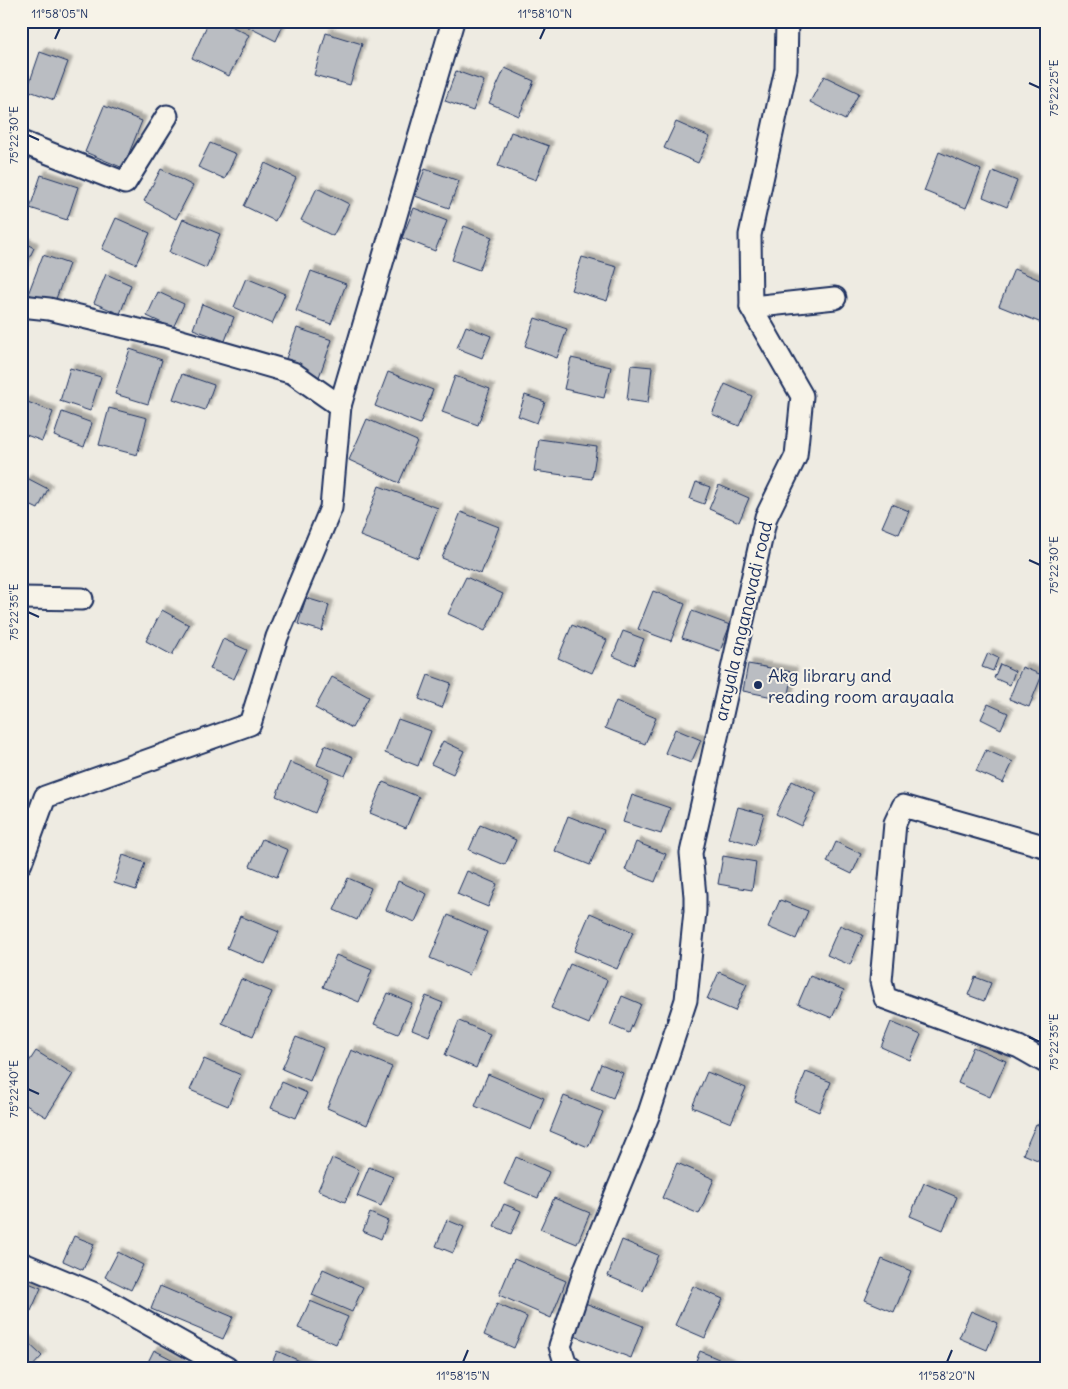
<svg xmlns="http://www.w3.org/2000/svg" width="1068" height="1389" font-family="Delius,sans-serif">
	<defs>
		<filter id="shadow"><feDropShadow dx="4.5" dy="-4.5" stdDeviation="1" flood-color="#0004"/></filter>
	</defs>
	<rect width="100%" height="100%" fill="#eeebe2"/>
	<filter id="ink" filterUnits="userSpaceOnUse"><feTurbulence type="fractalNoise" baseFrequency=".02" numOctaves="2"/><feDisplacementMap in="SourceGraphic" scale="10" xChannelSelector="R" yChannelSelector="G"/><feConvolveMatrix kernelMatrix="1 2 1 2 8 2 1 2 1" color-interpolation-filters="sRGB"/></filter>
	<g filter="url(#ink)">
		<g fill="#babdc2" stroke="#1b2f5e" filter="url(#shadow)">
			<path d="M209 21H221L249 35 229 76 192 58Z"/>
			<path d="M243 21H285L276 41 242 24Z"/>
			<path d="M326 33 362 44 350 85 314 75Z"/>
			<path d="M40 52 68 62 54 100 27 90Z"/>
			<path d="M505 68 534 81 519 116 489 103Z"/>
			<path d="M456 71 484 81 473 111 445 101Z"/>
			<path d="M824 76 859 93 845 120 810 102Z"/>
			<path d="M104 106 142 121 123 168 85 152Z"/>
			<path d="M676 122 710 137 698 163 664 148Z"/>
			<path d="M511 132 549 146 536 180 498 166Z"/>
			<path d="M210 143 236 154 225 179 198 167Z"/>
			<path d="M939 152 981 170 966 208 924 191Z"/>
			<path d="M265 163 296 178 275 221 244 206Z"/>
			<path d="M161 169 193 186 176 219 144 201Z"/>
			<path d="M425 169 459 181 449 208 415 196Z"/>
			<path d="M993 171 1017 181 1007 207 983 197Z"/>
			<path d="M41 175 78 187 67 220 30 208Z"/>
			<path d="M317 188 349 204 333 236 301 220Z"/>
			<path d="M414 208 447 221 435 251 402 238Z"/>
			<path d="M116 218 150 233 136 264 102 249Z"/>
			<path d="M183 219 220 234 206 268 169 252Z"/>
			<path d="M464 226 492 237 479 270 452 260Z"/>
			<path d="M21 241 34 248 21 275Z"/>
			<path d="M43 255 69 264 54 304 28 294Z"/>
			<path d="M582 257 617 267 607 301 571 290Z"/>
			<path d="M1014 269 1047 283V318L1044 324 999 306Z"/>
			<path d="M311 271 346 284 331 324 296 311Z"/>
			<path d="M106 274 131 285 120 314 94 303Z"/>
			<path d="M246 278 285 294 272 324 234 307Z"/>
			<path d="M158 292 184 304 173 328 147 316Z"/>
			<path d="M202 304 234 317 225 341 193 329Z"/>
			<path d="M535 318 567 329 557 358 525 346Z"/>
			<path d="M466 326 491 336 482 358 457 348Z"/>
			<path d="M297 328 332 340 319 377 284 364Z"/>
			<path d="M130 349 162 360 148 404 115 394Z"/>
			<path d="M571 358 611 367 604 398 564 389Z"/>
			<path d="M631 365 652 367 648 403 627 400Z"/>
			<path d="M70 368 101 377 90 411 60 401Z"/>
			<path d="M388 372 433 390 420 424 375 406Z"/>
			<path d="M182 374 214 385 205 410 173 399Z"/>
			<path d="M455 376 490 389 478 425 442 412Z"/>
			<path d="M725 384 752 396 739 426 712 414Z"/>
			<path d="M525 395 545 402 537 423 518 416Z"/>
			<path d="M25 401 53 412 42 441 21 433V411Z"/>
			<path d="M109 408 147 418 137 455 99 445Z"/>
			<path d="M62 412 92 423 84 447 54 436Z"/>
			<path d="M367 419 417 441 399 483 349 460Z"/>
			<path d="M539 439 597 447 592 479 534 471Z"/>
			<path d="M27 478 48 489 38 509 21 501V488Z"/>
			<path d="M696 482 710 487 704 504 690 499Z"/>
			<path d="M719 485 749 498 739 522 709 509Z"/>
			<path d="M379 486 438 508 418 558 360 536Z"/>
			<path d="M892 504 909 511 899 534 882 527Z"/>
			<path d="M461 512 499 527 481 574 442 558Z"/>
			<path d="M466 577 503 594 485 631 448 614Z"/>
			<path d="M653 591 685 604 671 641 638 629Z"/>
			<path d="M306 598 329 605 322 631 298 624Z"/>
			<path d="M162 610 189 625 172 655 146 641Z"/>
			<path d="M692 611 730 625 720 651 682 638Z"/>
			<path d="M572 625 607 640 592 673 558 658Z"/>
			<path d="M623 631 644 639 634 665 613 656Z"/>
			<path d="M223 639 247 650 234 679 210 669Z"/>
			<path d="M988 653 998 658 993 671 982 667Z"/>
			<path d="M748 664 793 672 788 700 743 691Z"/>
			<path d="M1000 664 1015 671 1010 685 994 678Z"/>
			<path d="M1022 667 1042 675 1029 707 1009 699Z"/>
			<path d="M428 675 451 683 442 708 419 699Z"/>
			<path d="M332 677 369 697 352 728 315 708Z"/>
			<path d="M616 701 656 718 645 744 605 728Z"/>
			<path d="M988 704 1008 713 1001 729 981 719Z"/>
			<path d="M398 719 431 731 418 766 385 753Z"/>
			<path d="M675 729 701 740 691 763 665 753Z"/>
			<path d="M443 741 464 751 453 774 431 764Z"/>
			<path d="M325 745 353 757 345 776 317 765Z"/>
			<path d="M986 750 1013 762 1003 783 976 771Z"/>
			<path d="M290 762 329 778 315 813 276 796Z"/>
			<path d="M792 781 817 793 801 826 776 814Z"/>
			<path d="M383 782 419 797 406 828 370 813Z"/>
			<path d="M632 795 670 808 661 834 623 822Z"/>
			<path d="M738 807 764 814 755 845 729 838Z"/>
			<path d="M568 816 604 830 590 865 555 851Z"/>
			<path d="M480 825 516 840 505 865 469 850Z"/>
			<path d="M262 839 288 850 277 877 250 866Z"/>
			<path d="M636 842 666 854 655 882 625 870Z"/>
			<path d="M836 842 861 854 852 874 827 862Z"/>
			<path d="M123 855 145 863 136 890 114 883Z"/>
			<path d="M723 856 756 862 752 890 718 884Z"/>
			<path d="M467 871 497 884 488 907 457 894Z"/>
			<path d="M348 878 371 888 357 920 334 910Z"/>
			<path d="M398 881 427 894 415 922 386 910Z"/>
			<path d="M780 900 808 911 796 939 768 927Z"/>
			<path d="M590 913 633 932 617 969 574 951Z"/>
			<path d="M448 915 487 932 469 975 430 958Z"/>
			<path d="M240 916 279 932 265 964 227 948Z"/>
			<path d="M840 925 863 935 850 965 827 955Z"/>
			<path d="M336 955 372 970 359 1002 323 987Z"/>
			<path d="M570 964 607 980 589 1024 551 1008Z"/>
			<path d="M719 972 747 984 735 1011 707 999Z"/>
			<path d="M810 976 844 990 832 1018 798 1004Z"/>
			<path d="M975 977 991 983 984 1001 968 995Z"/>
			<path d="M241 979 272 992 253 1036 222 1023Z"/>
			<path d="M388 993 412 1003 398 1034 374 1024Z"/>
			<path d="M426 996 443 1003 429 1036 412 1029Z"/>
			<path d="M622 996 641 1004 629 1033 610 1025Z"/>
			<path d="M459 1021 490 1034 476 1068 445 1055Z"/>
			<path d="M891 1022 921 1035 910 1060 881 1047Z"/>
			<path d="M296 1037 323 1048 310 1081 282 1069Z"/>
			<path d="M973 1047 1006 1061 990 1097 958 1083Z"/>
			<path d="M351 1050 392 1067 367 1125 327 1108Z"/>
			<path d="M36 1051 73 1074 46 1117 21 1102V1074Z"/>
			<path d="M204 1059 241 1075 228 1106 190 1090Z"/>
			<path d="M601 1064 623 1073 613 1098 591 1089Z"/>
			<path d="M707 1072 746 1088 731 1123 692 1107Z"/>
			<path d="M806 1072 831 1082 819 1112 794 1101Z"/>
			<path d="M488 1074 544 1098 531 1130 475 1106Z"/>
			<path d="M282 1082 307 1093 296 1118 271 1108Z"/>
			<path d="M564 1096 603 1112 588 1147 550 1131Z"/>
			<path d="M1036 1124 1047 1129V1164L1023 1154Z"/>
			<path d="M516 1157 549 1172 538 1198 504 1184Z"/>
			<path d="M332 1158 359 1170 345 1202 318 1190Z"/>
			<path d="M677 1163 714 1179 699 1214 662 1198Z"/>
			<path d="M369 1167 393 1177 381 1206 357 1196Z"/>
			<path d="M924 1183 957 1197 943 1230 910 1216Z"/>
			<path d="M554 1198 590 1213 577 1244 540 1229Z"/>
			<path d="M504 1204 521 1211 511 1234 494 1226Z"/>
			<path d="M370 1213 388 1221 381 1239 363 1231Z"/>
			<path d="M447 1220 464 1227 453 1253 436 1246Z"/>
			<path d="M74 1236 94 1244 83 1270 63 1261Z"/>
			<path d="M622 1240 658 1255 643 1291 608 1276Z"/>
			<path d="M118 1252 143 1265 131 1290 105 1277Z"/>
			<path d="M514 1259 566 1281 551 1318 499 1295Z"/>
			<path d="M882 1259 911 1271 894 1312 865 1300Z"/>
			<path d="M323 1269 363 1287 352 1312 312 1295Z"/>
			<path d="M21 1280 41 1288 31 1311 21 1307Z"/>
			<path d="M160 1286 233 1317 223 1339 151 1309Z"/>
			<path d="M693 1286 723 1299 705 1338 675 1325Z"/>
			<path d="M310 1301 348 1317 336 1344 298 1328Z"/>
			<path d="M585 1303 643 1326 631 1358 572 1335Z"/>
			<path d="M497 1304 527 1317 514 1348 484 1335Z"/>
			<path d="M971 1311 998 1323 987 1350 959 1338Z"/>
			<path d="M21 1336 42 1356 31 1368H21Z"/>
			<path d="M154 1350 181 1364 179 1368H145Z"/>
			<path d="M277 1351 316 1368H270Z"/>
			<path d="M700 1351 737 1367 736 1368H693Z"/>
		</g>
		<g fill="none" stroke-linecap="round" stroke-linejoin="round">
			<g stroke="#1b2f5e" stroke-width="25">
				<g id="street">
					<path d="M21 142 125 183 167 116"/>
					<path d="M21 306 49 309 164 336 293 373 340 406 331 508 277 637 250 724 45 797 21 863"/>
					<path d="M751 307 835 298"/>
					<path d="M340 406 453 21"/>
					<path d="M21 598 82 599"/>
					<path d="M1047 847 903 806 895 823 881 981 885 998 1019 1047 1047 1063"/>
					<path d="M21 1263 95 1294 227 1368"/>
					<path d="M571 1368 566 1365 560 1346 586 1267 648 1116 686 1000 695 911V896L691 853 766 517 796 456 802 396 751 307 750 235 786 69 787 21"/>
				</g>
			</g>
			<use href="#street" stroke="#f7f3e8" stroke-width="21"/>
		</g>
	</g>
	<path fill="none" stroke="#1b2f5e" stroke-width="2" d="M55 39 60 28M540 39 545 28M1029 83 1040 88M28 135 39 140M1029 560 1040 565M28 612 39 617M1029 1037 1040 1042M28 1089 39 1094M463 1362 468 1350M947 1362 952 1350"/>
	<circle fill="#1b2f5e" stroke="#f7f3e8" stroke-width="2" cx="758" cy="685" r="5"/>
	<g text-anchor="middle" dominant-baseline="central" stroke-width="4" stroke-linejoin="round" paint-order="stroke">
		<g font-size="18" fill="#1b2f5e" stroke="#f7f3e8">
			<text transform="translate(743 621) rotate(-77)">arayala anganavadi road</text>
		</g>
		<g font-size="18" fill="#1b2f5e" stroke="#f7f3e8" text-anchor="start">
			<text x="768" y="675">Akg library and<tspan x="768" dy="21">reading room arayaala</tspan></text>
		</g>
	</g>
	<rect width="1068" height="1389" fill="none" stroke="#f7f3e8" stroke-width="55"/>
	<rect x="28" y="28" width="1012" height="1334" fill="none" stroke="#1b2f5e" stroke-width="2"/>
	<g font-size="12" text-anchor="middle" fill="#1b2f5e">
		<text x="60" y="18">11°58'05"N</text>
		<text x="545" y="18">11°58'10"N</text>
		<text transform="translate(1054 88) rotate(-90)" y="4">75°22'25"E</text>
		<text transform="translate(14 135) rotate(-90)" y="4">75°22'30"E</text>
		<text transform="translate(1054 565) rotate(-90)" y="4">75°22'30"E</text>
		<text transform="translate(14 612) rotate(-90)" y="4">75°22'35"E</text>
		<text transform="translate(1054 1042) rotate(-90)" y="4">75°22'35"E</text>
		<text transform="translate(14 1089) rotate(-90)" y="4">75°22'40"E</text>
		<text x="463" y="1380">11°58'15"N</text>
		<text x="947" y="1380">11°58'20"N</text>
	</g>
</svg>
